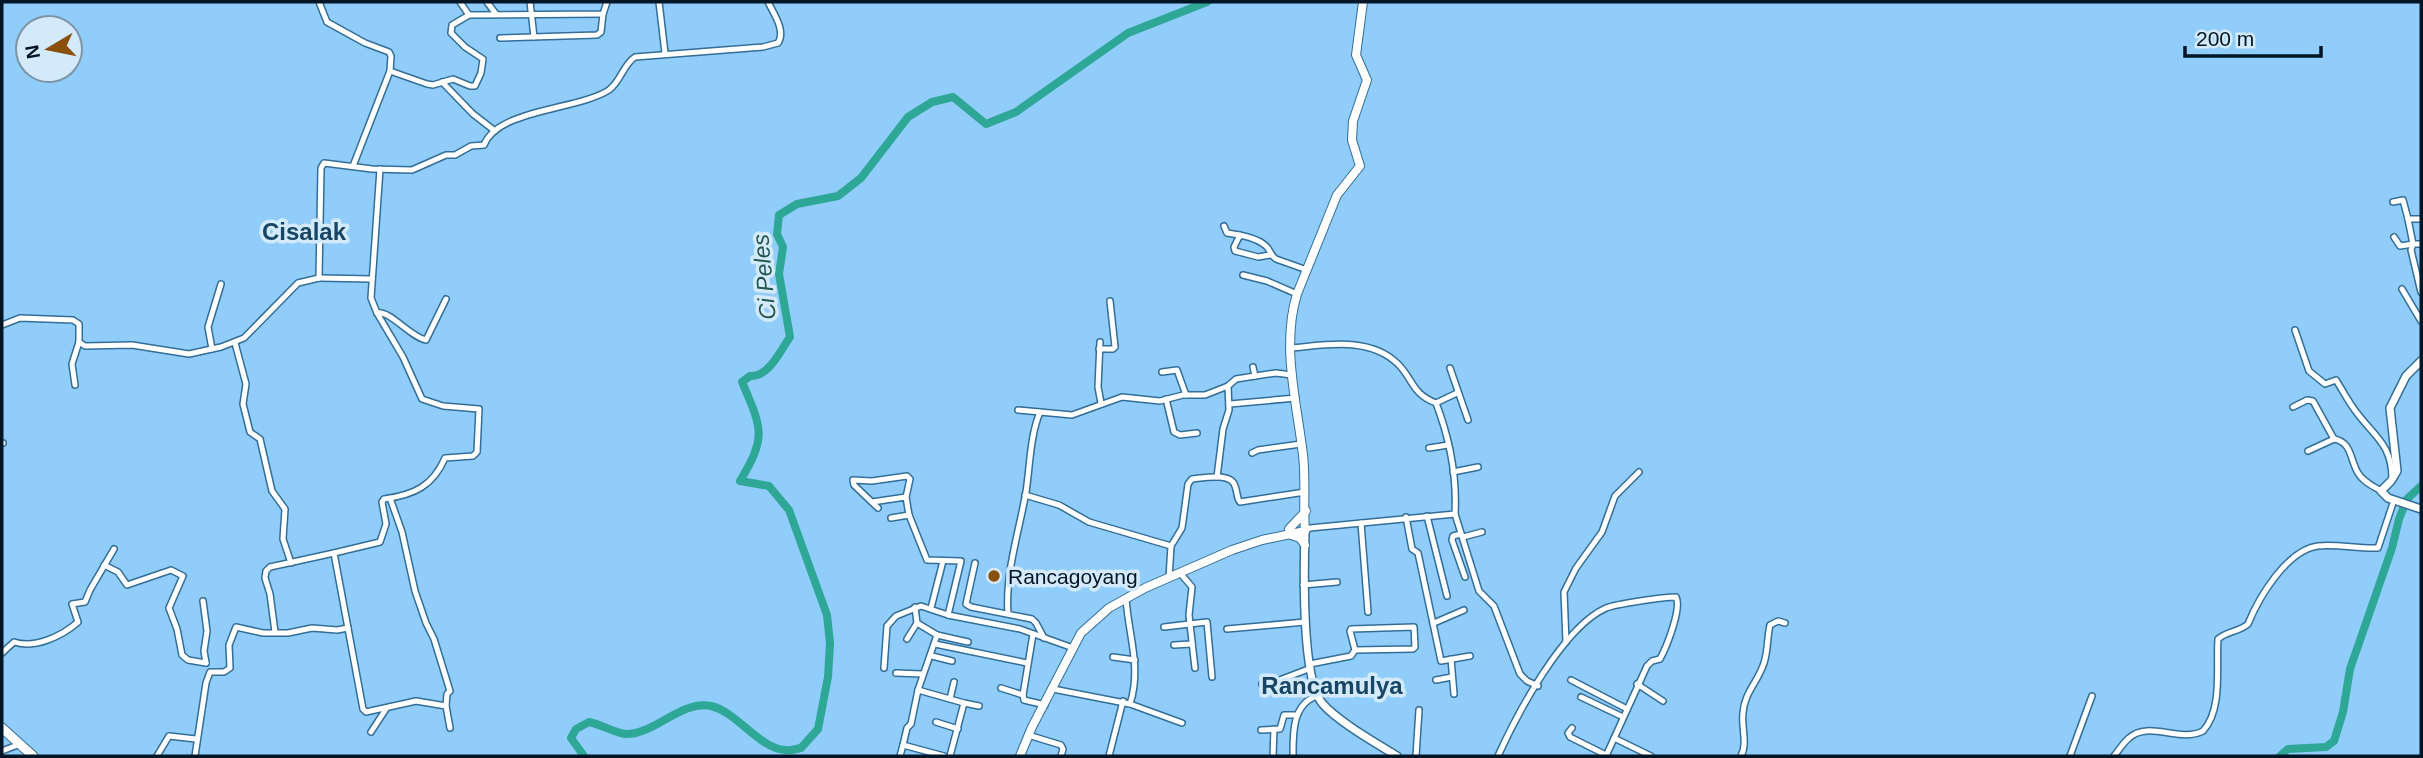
<svg xmlns="http://www.w3.org/2000/svg" width="2423" height="758" font-family="Arial,sans-serif">
	<rect width="100%" height="100%" fill="#90cdfb"/>
	<g fill="none" stroke-linecap="round" stroke-linejoin="round">
		<g stroke="#2ea796" stroke-width="8">
			<path d="M584 756 571 738 576 729 589 722C599 724 617 733 625 734 655 735 680 700 711 706 737 712 760 749 785 750 790 751 796 749 801 748L818 729 828 677 830 643 827 615 789 510 769 486 740 481C767 436 762 429 742 382L750 376C769 377 780 351 790 337L779 274 783 247 777 234 779 215 797 204 838 196 861 178 908 117 932 102 953 97 986 124 1016 112 1128 33 1207 2"/>
			<path d="M2280 756 2288 749 2326 747 2334 741 2343 712 2350 669 2392 548 2399 519 2407 499 2421 486"/>
		</g>
		<g stroke="#326e97" stroke-width="8">
			<g id="street">
				<path d="M319 2 327 22 365 43 389 52 391 56 390 71"/>
				<path d="M460 2 469 15"/>
				<path d="M487 2 496 14"/>
				<path d="M530 2 534 37"/>
				<path d="M659 2 665 53"/>
				<path d="M500 38 597 35 601 32 603 14"/>
				<path d="M442 82 473 114 495 131"/>
				<path d="M353 166 390 71 427 84 433 85 453 79 470 86H475L481 73 483 59 465 47 451 33 452 25 469 15 603 14 607 2"/>
				<path d="M380 169 371 298 377 313 403 357 422 399 443 406 479 409 477 452 473 456 445 458C433 486 414 495 384 499L382 502 386 524 380 542 334 553 363 709 366 712 416 701 446 706 450 728"/>
				<path d="M2393 202 2403 200 2408 219H2421"/>
				<path d="M1224 226 1227 233C1239 235 1256 237 1266 246 1271 251 1270 255 1276 259L1307 270"/>
				<path d="M1240 235 1234 247 1235 251 1258 257 1270 255"/>
				<path d="M2394 237 2400 246 2413 244 2408 219"/>
				<path d="M2421 244H2413L2411 250 2421 292"/>
				<path d="M1243 275 1267 281 1297 294"/>
				<path d="M319 278 372 279"/>
				<path d="M2402 289 2421 321"/>
				<path d="M377 313C390 310 410 337 426 340L446 299"/>
				<path d="M2 325 20 318 73 320 79 324V342L85 346 132 345 189 354 221 347 244 338 298 283 319 278 321 168 324 163 372 169 412 170 446 155H455L471 146 484 145C498 109 578 110 609 90 621 81 623 65 635 57L763 47 778 43C786 31 774 14 768 2"/>
				<path d="M2295 330 2309 371 2325 384 2336 380C2343 391 2349 403 2357 413 2375 437 2392 445 2392 479"/>
				<path d="M1100 342 1098 387 1101 403"/>
				<path d="M235 343 246 384 243 404 250 432 260 439 272 491 285 509 283 539 291 563"/>
				<path d="M1291 348C1326 345 1370 336 1398 364 1413 379 1412 394 1436 403 1449 437 1457 477 1455 514L1310 528 1305 531"/>
				<path d="M212 349 208 327 221 284"/>
				<path d="M1099 349H1113L1115 347 1110 301"/>
				<path d="M1450 368 1468 420"/>
				<path d="M1162 372 1177 370 1186 395"/>
				<path d="M1255 376 1276 373 1292 375"/>
				<path d="M75 385 72 364 79 342"/>
				<path d="M1166 399 1174 432 1180 435 1197 433"/>
				<path d="M1436 403 1457 393"/>
				<path d="M1230 404 1296 398"/>
				<path d="M2293 407 2307 400 2313 401 2334 439"/>
				<path d="M1018 410 1040 412"/>
				<path d="M2 443H3"/>
				<path d="M1429 448 1448 445"/>
				<path d="M2308 451 2334 439C2352 442 2350 460 2358 473 2363 482 2373 486 2381 491"/>
				<path d="M1252 453 1258 450 1301 444"/>
				<path d="M1453 472 1478 467"/>
				<path d="M1217 477 1223 429 1229 410 1228 386"/>
				<path d="M1025 495 1059 505 1089 522 1171 546 1182 528 1188 484 1192 479C1203 478 1231 472 1235 486 1238 493 1236 497 1240 502L1305 492"/>
				<path d="M390 498 402 532 415 591 426 623 434 639 450 691 447 694 446 706"/>
				<path d="M872 502 906 497 909 515 927 560 961 561 948 615"/>
				<path d="M878 508 854 485 853 480 872 481 907 476 910 479 906 497"/>
				<path d="M1455 514 1479 591 1494 606 1520 674 1527 681 1538 686"/>
				<path d="M1427 516 1447 596"/>
				<path d="M1406 517 1412 549 1418 553 1441 661 1470 656"/>
				<path d="M891 518 909 515"/>
				<path d="M1361 523 1368 612"/>
				<path d="M1461 534 1453 536 1452 540 1465 577"/>
				<path d="M1463 537 1482 532"/>
				<path d="M975 563 966 604 971 607 1032 619 1036 623 1044 638"/>
				<path d="M104 565 118 572 127 585 171 570 183 576 169 608 177 629 182 655 188 660 206 663"/>
				<path d="M1180 573 1192 587 1189 615 1195 668"/>
				<path d="M1169 578 1171 546"/>
				<path d="M1303 585 1337 582"/>
				<path d="M203 601 207 631 204 651 206 663"/>
				<path d="M915 607 917 623 937 635 918 690 964 703 950 756"/>
				<path d="M931 608 943 561"/>
				<path d="M1008 614C1005 573 1019 532 1026 492 1030 466 1030 436 1040 412L1072 415 1122 397 1160 401 1183 395H1205L1228 386 1236 379 1255 376 1253 367"/>
				<path d="M1434 623 1464 610"/>
				<path d="M1164 627 1207 622 1212 677"/>
				<path d="M1227 629 1305 622"/>
				<path d="M275 632 270 594 265 578 266 571 270 567 334 553"/>
				<path d="M937 635 968 642"/>
				<path d="M907 639 917 623"/>
				<path d="M1566 642 1564 592 1576 568 1602 532 1615 496 1639 472"/>
				<path d="M935 644 1027 663"/>
				<path d="M1174 645 1192 644"/>
				<path d="M2 653 14 642C35 649 62 636 78 622L72 604 85 602 90 590 114 549"/>
				<path d="M932 656 952 661"/>
				<path d="M1113 657 1135 660"/>
				<path d="M1451 659 1454 694"/>
				<path d="M1310 664 1351 656 1355 650 1350 631 1351 629 1414 627 1415 647 1413 649 1355 650"/>
				<path d="M884 668 887 626 896 616 921 606 948 615 1020 629 1073 648"/>
				<path d="M896 673 922 674"/>
				<path d="M1436 680 1452 677"/>
				<path d="M1571 680 1627 709"/>
				<path d="M1262 684 1277 681 1311 668"/>
				<path d="M1637 684 1663 701"/>
				<path d="M1001 688 1023 695 1024 700 1045 705"/>
				<path d="M1053 689 1130 704C1142 667 1128 634 1126 598"/>
				<path d="M1023 695 1033 634"/>
				<path d="M1581 697 1623 717"/>
				<path d="M950 699 954 682"/>
				<path d="M964 703 979 706"/>
				<path d="M1130 704 1182 723"/>
				<path d="M936 722 958 729"/>
				<path d="M1572 728 1568 733 1570 737 1606 755"/>
				<path d="M1261 730 1280 729 1284 715H1297"/>
				<path d="M371 732 386 709"/>
				<path d="M1028 735 1061 745 1063 749 1061 756"/>
				<path d="M1614 738 1651 756"/>
				<path d="M903 745 907 728 911 724 918 690"/>
				<path d="M2 751 20 744"/>
				<path d="M157 756 169 736 196 739"/>
				<path d="M195 756 206 683 210 672H224L230 668 229 645 236 627 263 633H288L312 628 337 630 348 628"/>
				<path d="M900 756 903 745 944 756"/>
				<path d="M1109 756 1123 701"/>
				<path d="M1273 756 1274 729"/>
				<path d="M1293 756C1293 734 1292 704 1317 696"/>
				<path d="M1416 756 1419 710"/>
				<path d="M1498 756C1517 714 1563 627 1606 608 1616 604 1664 597 1676 597 1682 608 1667 646 1660 659L1652 661 1647 666 1606 756"/>
				<path d="M1741 756C1748 743 1741 727 1743 713 1744 693 1758 682 1764 663 1768 651 1767 638 1770 625L1778 621 1785 623"/>
				<path d="M2070 756 2092 696"/>
				<path d="M2114 756C2119 750 2123 743 2129 738 2148 720 2180 743 2203 731 2223 709 2216 667 2218 639 2227 631 2239 632 2248 624 2259 597 2287 550 2318 546 2338 544 2358 549 2378 548L2394 500"/>
			</g>
		</g>
		<g stroke="#326e97" stroke-width="10">
			<g id="secondary">
				<path d="M2421 361 2406 376 2390 408 2397 471 2391 481 2381 491 2388 498 2421 509"/>
				<path d="M1305 531C1304 566 1301 677 1322 703 1337 721 1376 743 1397 756"/>
			</g>
		</g>
		<g stroke="#326e97" stroke-width="10">
			<g id="primary">
				<path d="M1289 529 1306 511"/>
				<path d="M1291 535 1300 538 1305 545"/>
				<path d="M1020 756 1032 727 1081 633 1109 608 1145 588 1232 550 1262 540 1305 531C1303 506 1306 481 1303 455 1297 403 1281 346 1297 294L1337 195 1360 166 1352 140 1353 121 1367 80 1356 55 1363 2"/>
			</g>
		</g>
		<g stroke="#326e97" stroke-width="11">
			<path id="highway" d="M2 728 33 756"/>
		</g>
		<use href="#street" stroke="#fff" stroke-width="5"/>
		<use href="#secondary" stroke="#fff" stroke-width="7"/>
		<use href="#primary" stroke="#fff" stroke-width="8"/>
		<use href="#highway" stroke="#fff" stroke-width="9"/>
	</g>
	<circle fill="#8b4f0c" stroke="#d2eafc" stroke-width="2.5" cx="994" cy="576" r="7"/>
	<g text-anchor="middle" dominant-baseline="central" stroke-width="7" stroke-linejoin="round" paint-order="stroke">
		<g font-size="21" fill="#001626" stroke="#d2eafc" text-anchor="start">
			<text x="1008" y="576">Rancagoyang</text>
		</g>
		<g font-size="23" font-style="italic" fill="#25564e" stroke="#d2eafc">
			<text transform="translate(764 277) rotate(-95)">Ci Peles</text>
		</g>
		<g font-size="24" font-weight="bold" fill="#174563" stroke="#d2eafc">
			<text x="304" y="231">Cisalak</text>
			<text x="1332" y="685">Rancamulya</text>
		</g>
	</g>
	<rect width="2423" height="758" fill="none" stroke="#001626" stroke-width="7"/>
	<g transform="translate(49 49) rotate(260)"><circle r="33" fill="#d2eafc" stroke="#7e95a6" stroke-width="2"/>
	<path d="M0-5L12 26L0 18L-12 26Z" fill="#8b4f0c"/>
	<text y="-10" font-size="19" font-weight="bold" text-anchor="middle" fill="#001626">N</text>
	</g>
	<path d="M2185 46v10h136v-10" fill="none" stroke="#001626" stroke-width="3.5"/>
	<text x="2196" y="46" font-size="21" fill="#001626" stroke="#d2eafc" stroke-width="5" paint-order="stroke">200 m</text>
</svg>
